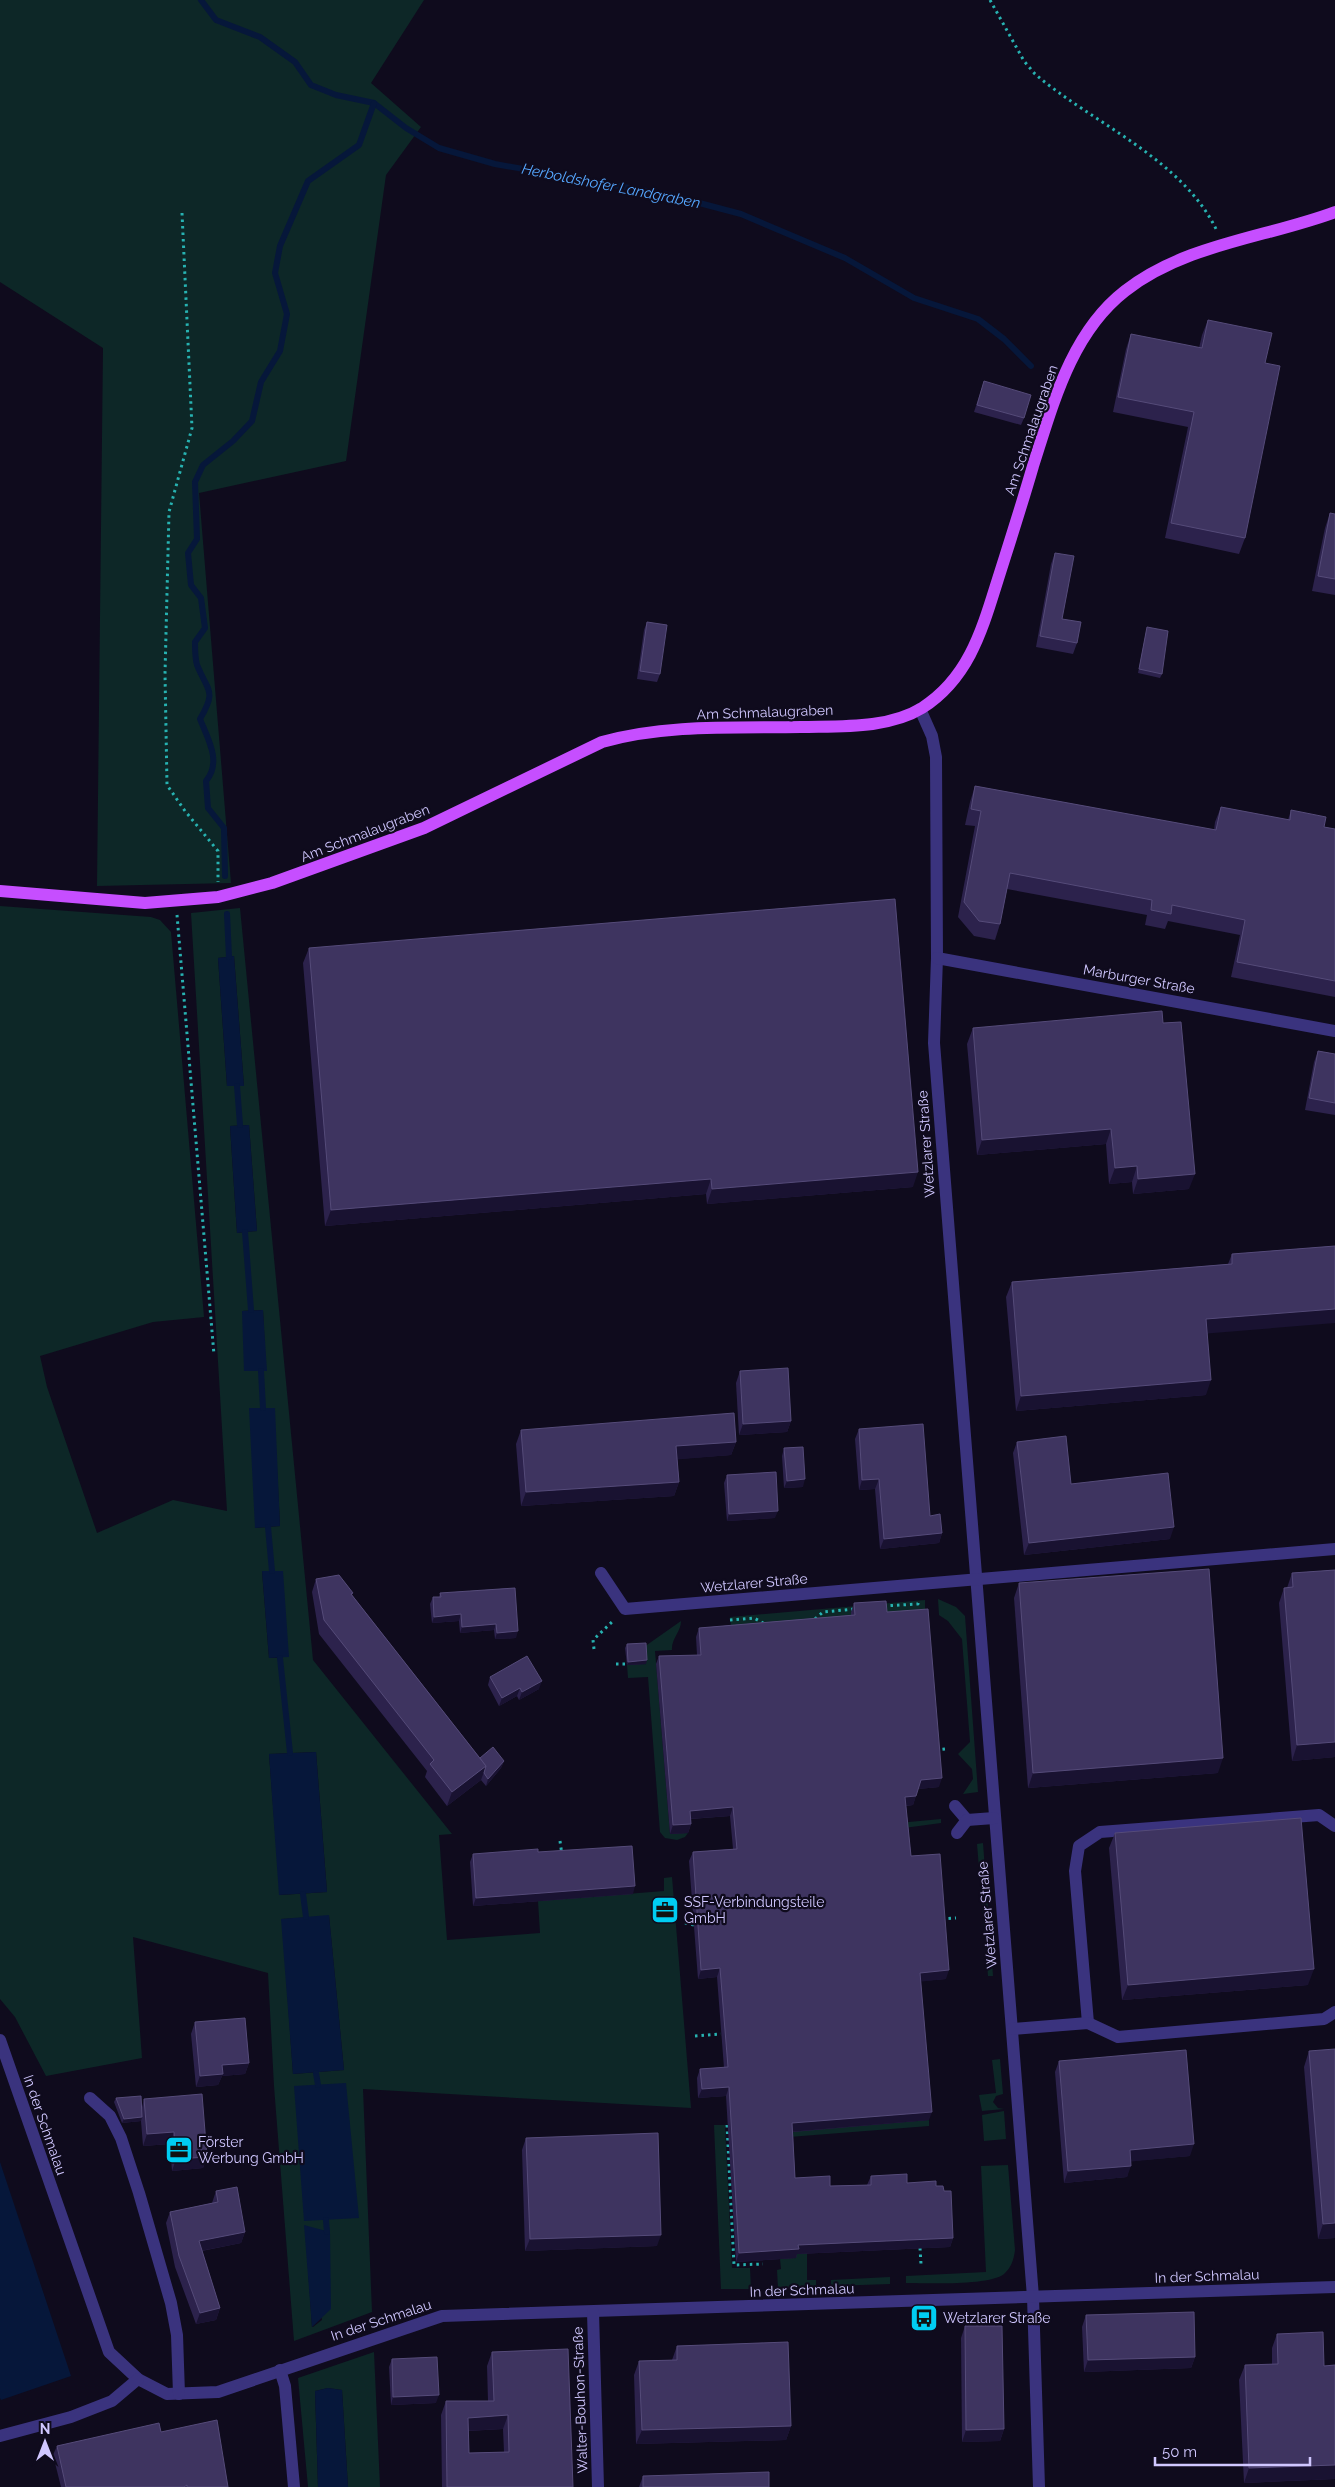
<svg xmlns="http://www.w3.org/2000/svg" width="1335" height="2487" font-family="Raleway,sans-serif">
	<rect width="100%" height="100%" fill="#0f0b1d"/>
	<g fill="#0d2727" fill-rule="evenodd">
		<path d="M0 0H424L371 83 421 127 386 175 346 461 199 493 231 883 97 886 103 348 0 282Z"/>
		<path d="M0 906 151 917 160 920 171 932 204 1317 153 1322 40 1356 47 1387 97 1533 173 1500 227 1511 191 913 240 908 313 1660 452 1834 439 1835 447 1940 540 1933 538 1901 664 1891V1878L672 1877 691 2108 363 2089 372 2312 294 2341 274 2086 268 1973 133 1937 142 2058 46 2076 15 2017 0 1999ZM234 956 244 1086H227L218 958ZM249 1125 257 1231 237 1233 230 1126ZM263 1310 266 1371 242 1311ZM274 1408 280 1526 255 1528V1527ZM262 1571H283L280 1658H269ZM316 1752 327 1892 280 1895 269 1754ZM329 1916 344 2070 293 2074 282 1919ZM305 2225 322 2320 313 2327H312Z"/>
		<path d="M938 1599 956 1607 965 1616 978 1792 963 1794 973 1779 972 1769 958 1754 970 1742 962 1639 948 1621 939 1615Z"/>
		<path d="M925 1600V1618L732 1633 730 1617Z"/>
		<path d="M681 1621C681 1632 671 1639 672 1650L655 1651 670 1834 688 1833 685 1837 677 1840 665 1838 660 1832 648 1677 628 1678 627 1665 646 1664 644 1647Z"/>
		<path d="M941 1819V1823L904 1828 792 1833Z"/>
		<path d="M983 1843 993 1976H988L977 1844Z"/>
		<path d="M1000 2059 1003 2094 996 2096 993 2102 998 2108 1004 2109 982 2111 979 2095 996 2093 992 2060Z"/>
		<path d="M1004 2111 1006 2139 984 2141 982 2115Z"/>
		<path d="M929 2120V2126L789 2137V2132Z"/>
		<path d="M714 2125H725L732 2268H750L751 2289H721Z"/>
		<path d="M1008 2165 1015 2250C1014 2259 1011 2268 1004 2274 989 2286 927 2283 906 2283V2276L986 2272 981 2166Z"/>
		<path d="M807 2253V2280H816V2287L778 2288 777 2270 781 2269 780 2259 795 2258V2254Z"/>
		<path d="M890 2277V2284L831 2286V2280Z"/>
		<path d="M374 2352 380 2487H348L342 2390 328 2388 315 2391 318 2487H308L298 2378Z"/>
	</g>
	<g fill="#06173a">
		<path d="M234 956 244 1086H227L218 958Z"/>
		<path d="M249 1125 257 1231 237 1233 230 1126Z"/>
		<path d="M263 1310 267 1371H244L242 1311Z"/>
		<path d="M249 1408H275L280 1526 255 1528Z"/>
		<path d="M262 1571H283L289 1657 269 1658Z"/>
		<path d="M316 1752 327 1892 279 1895 269 1754Z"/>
		<path d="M329 1915 344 2070 293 2074 281 1919Z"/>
		<path d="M346 2083 359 2218 304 2221 294 2086Z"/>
		<path d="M0 2162 71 2376 1 2400 0 2398Z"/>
		<path d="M304 2225 330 2232 331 2309 312 2327Z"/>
		<path d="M328 2388 342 2390 348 2487H318L315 2391Z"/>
	</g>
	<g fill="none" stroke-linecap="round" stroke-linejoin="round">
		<g stroke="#06173a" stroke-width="6">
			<path d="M201 0 216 20 260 37 295 62 311 85 336 95 374 103 406 128 439 148 495 164 669 195 741 214 845 258 914 298 978 319 1004 339 1031 366"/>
			<path d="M225 876 224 828 208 808 206 781C222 762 208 739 200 719 217 690 208 692 197 665 195 658 195 649 195 642L205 628 201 598 191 585 188 553 197 539 195 482 203 465 233 441 252 421 261 382 280 351 287 314 275 273 280 246 308 181 359 145 374 103"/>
			<path d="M227 914 229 957"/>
			<path d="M237 1086 240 1125"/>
			<path d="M245 1232 251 1310"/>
			<path d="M261 1371 263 1408"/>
			<path d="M268 1527 272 1571"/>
			<path d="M280 1658 290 1753"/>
			<path d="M303 1894 306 1917"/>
			<path d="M316 2073 318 2085"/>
			<path d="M326 2220 327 2232"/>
		</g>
		<g stroke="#27b2b1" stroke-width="3" stroke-dasharray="2.5 4" stroke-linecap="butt">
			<path d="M990 0 1024 61 1035 74C1092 123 1183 159 1217 231"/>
			<path d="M182 213 192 428 169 512 165 674 167 785 185 811 218 851V882"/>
			<path d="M177 915 214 1355"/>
			<path d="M884 1606 918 1604V1601"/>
			<path d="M815 1619 823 1612 855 1609"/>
			<path d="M730 1620 754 1618 765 1624"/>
			<path d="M594 1649 593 1640 614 1620"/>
			<path d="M616 1664H626"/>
			<path d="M936 1750 945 1749"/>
			<path d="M560 1841 562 1855"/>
			<path d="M942 1919 956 1918"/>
			<path d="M685 1923 694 1925"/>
			<path d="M695 2036 721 2034"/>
			<path d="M727 2125 734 2265 763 2264"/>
			<path d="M920 2248 921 2264"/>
		</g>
		<g stroke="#3a337e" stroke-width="12">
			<path d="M920 709 932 736 936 757 937 958 934 1043 1033 2297 1039 2487"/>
			<path d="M937 958 1335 1031"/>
			<path d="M601 1573 625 1609 1335 1549"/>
			<path d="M955 1806 967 1820"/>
			<path d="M967 1820 994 1818"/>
			<path d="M957 1833 967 1820"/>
			<path d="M1088 2023 1075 1871 1079 1846 1100 1832 1319 1815 1335 1826"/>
			<path d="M1012 2029 1088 2023 1118 2037 1324 2019 1335 2012"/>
			<path d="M0 2040 109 2352 138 2379 167 2394 218 2392 442 2316 1335 2287"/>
			<path d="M90 2098 110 2116 121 2138 139 2193 171 2303 177 2335 179 2394"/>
			<path d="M593 2312 598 2487"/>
			<path d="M280 2370 285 2386 294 2487"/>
			<path d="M0 2436 71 2417 112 2401 138 2379"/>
		</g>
		<path stroke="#c64eff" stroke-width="12" d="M0 891 145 903 218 897 272 883 424 828 602 742C666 724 735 728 801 727 840 726 888 729 922 708 969 678 982 630 998 579 1010 541 1022 504 1033 466 1053 404 1071 333 1125 291 1185 244 1265 238 1335 212"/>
	</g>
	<g fill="#2c224c" fill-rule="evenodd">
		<path d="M1208 320 1265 363 1245 538 1239 554 1165 538 1188 427 1113 412 1126 349 1131 334 1199 348 1202 335Z"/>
		<path d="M984 381 1024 418 1021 425 974 412Z"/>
		<path d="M1330 513 1335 514V595L1312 591 1325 528Z"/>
		<path d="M1055 553 1062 619 1077 643 1073 654 1036 647 1051 564Z"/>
		<path d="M647 622 660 674 657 682 637 679 644 630Z"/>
		<path d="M1147 627 1162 674 1160 678 1138 673Z"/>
		<path d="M975 786 1214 830 1215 822 1221 807 1288 820 1291 810 1324 827 1335 829V997L1231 977 1240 935 1168 921 1165 929 1145 925 1147 915 1007 889 1000 924 995 940 974 936 958 917 975 826 965 825 970 802Z"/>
		<path d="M309 948 913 1187 707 1204 706 1194 325 1226 303 963Z"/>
		<path d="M1163 1023 1189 1189 1133 1194 1132 1182 1109 1184 1106 1144 977 1155 967 1044 973 1028Z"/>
		<path d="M1318 1051 1335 1054V1115L1305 1110 1314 1062Z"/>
		<path d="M1335 1246 1207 1334 1206 1395 1016 1411 1006 1297 1012 1282 1228 1264 1232 1254Z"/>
		<path d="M740 1371 791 1421 787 1432 739 1435 736 1383Z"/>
		<path d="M859 1429 930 1516 942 1533 939 1543 880 1549 875 1489 859 1490 855 1439Z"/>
		<path d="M521 1430 736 1442 731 1455 677 1459 679 1482 674 1496 521 1506 516 1444Z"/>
		<path d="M1017 1442 1071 1484 1170 1539 1024 1555 1013 1453Z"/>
		<path d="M784 1448 803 1487 784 1488 782 1456Z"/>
		<path d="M727 1475 775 1518 727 1521 724 1483Z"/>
		<path d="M1335 1570V1757L1292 1761 1279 1603 1284 1588H1287L1292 1573Z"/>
		<path d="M316 1579 353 1593 352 1595 480 1758 504 1761 501 1768 486 1786 481 1780 447 1806 425 1777 427 1771 319 1634 312 1592Z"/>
		<path d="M1019 1583 1218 1773 1028 1788 1014 1598Z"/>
		<path d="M515 1588 516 1638 495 1639 494 1630 460 1633 459 1621 432 1623 430 1604 433 1597H439L440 1593Z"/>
		<path d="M854 1603 887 1612 939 1787 918 1789 913 1805 906 1806 911 1856 946 1979 921 1981 929 2120 793 2132 795 2178 830 2186 867 2185 871 2176 907 2183 936 2186 944 2191 953 2238 950 2247 797 2254 796 2258 736 2262 726 2096 698 2098 697 2078 700 2069 724 2068 717 1977 698 1979 689 1861 693 1852 733 1849 730 1816 691 1819V1824L688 1833 670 1834 656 1664 659 1656 697 1655 696 1637 699 1628 851 1615V1612Z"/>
		<path d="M627 1644 646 1664 627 1665 625 1648Z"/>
		<path d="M490 1677 539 1689 519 1700 517 1696 499 1706 488 1685Z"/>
		<path d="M1115 1833 1308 1985 1122 2000 1109 1848Z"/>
		<path d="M538 1852 633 1894 473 1906 470 1862 473 1854Z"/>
		<path d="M195 2022 249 2063 245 2074 222 2076 218 2085 196 2087 191 2034Z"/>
		<path d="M1309 2051 1335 2238 1318 2239 1304 2067Z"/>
		<path d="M1059 2061 1190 2156 1131 2161 1127 2177 1064 2183 1055 2072Z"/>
		<path d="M116 2098 142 2107 144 2099 207 2157 203 2168 172 2171 170 2144 143 2146 141 2121 122 2123 114 2102Z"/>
		<path d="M526 2138 657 2246 525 2251 522 2150Z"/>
		<path d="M216 2191 245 2232 241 2243 202 2251 220 2308 216 2320 196 2324 175 2267 166 2223 170 2212 212 2203Z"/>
		<path d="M1086 2315 1195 2357 1191 2368 1084 2372 1082 2327Z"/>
		<path d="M965 2326 1004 2429 1000 2441 962 2442 961 2338Z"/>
		<path d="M1277 2334 1324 2366 1335 2365V2479L1244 2483 1239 2380 1245 2365 1272 2364V2348Z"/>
		<path d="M677 2346 791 2426 786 2440 636 2444 634 2375 639 2361 672 2360Z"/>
		<path d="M492 2352 573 2487H442L441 2415 446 2401H488L487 2366ZM503 2429 504 2452 469 2453 468 2431Z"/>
		<path d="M392 2359 436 2403 391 2405 389 2367Z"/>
		<path d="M161 2432 228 2487H61L53 2455 57 2446Z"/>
		<path d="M643 2476 769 2487H639Z"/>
	</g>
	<g fill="#191231">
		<path d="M1111 1129 1106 1144 977 1155 982 1140Z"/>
		<path d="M1137 1166 1132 1182 1109 1184 1115 1168Z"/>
		<path d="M918 1172 913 1187 707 1204 712 1189Z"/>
		<path d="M1195 1174 1189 1189 1133 1194 1138 1179Z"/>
		<path d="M711 1179 706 1194 325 1226 331 1210Z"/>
		<path d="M1335 1309V1323L1201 1334 1206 1319Z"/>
		<path d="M1211 1380 1206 1395 1016 1411 1021 1396Z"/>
		<path d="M791 1421 787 1432 739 1435 743 1424Z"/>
		<path d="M736 1442 731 1455 671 1460 676 1446Z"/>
		<path d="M805 1479 803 1487 784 1488 787 1481Z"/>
		<path d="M879 1479 875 1489 859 1490 862 1480Z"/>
		<path d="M679 1482 674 1496 521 1506 526 1492Z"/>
		<path d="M778 1511 775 1518 727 1521 729 1514Z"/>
		<path d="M1174 1527 1170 1539 1024 1555 1029 1543Z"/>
		<path d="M942 1533 939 1543 880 1549 884 1539Z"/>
		<path d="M461 1614 459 1621 432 1623 434 1617Z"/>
		<path d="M496 1624 494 1630 460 1633 462 1627Z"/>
		<path d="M518 1631 516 1638 495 1639 497 1633Z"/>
		<path d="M647 1660 646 1664 627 1665 628 1662Z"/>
		<path d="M542 1681 539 1689 519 1700 522 1692Z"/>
		<path d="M520 1688 517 1696 499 1706 502 1698Z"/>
		<path d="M1335 1742V1757L1292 1761 1297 1745Z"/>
		<path d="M1223 1758 1218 1773 1028 1788 1033 1773Z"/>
		<path d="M504 1761 501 1768 486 1786 488 1779Z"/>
		<path d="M486 1766 481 1780 447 1806 452 1792Z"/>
		<path d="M942 1778 939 1787 918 1789 921 1780Z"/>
		<path d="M916 1796 913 1805 901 1806 905 1797Z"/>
		<path d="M733 1807 730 1816 687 1819 690 1811Z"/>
		<path d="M691 1824 688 1833 670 1834 673 1825Z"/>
		<path d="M635 1886 633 1894 473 1906 476 1898Z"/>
		<path d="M720 1968 717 1977 698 1979 701 1970Z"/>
		<path d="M1314 1969 1308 1985 1122 2000 1128 1985Z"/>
		<path d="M949 1970 946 1979 917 1982 920 1973Z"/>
		<path d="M249 2063 245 2074 222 2076 218 2085 196 2087 200 2076 222 2065Z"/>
		<path d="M729 2087 726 2096 698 2098 702 2089Z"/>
		<path d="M932 2112 929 2120 789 2132 792 2123Z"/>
		<path d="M142 2117 141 2121 122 2123 124 2119Z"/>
		<path d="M174 2132 170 2144 143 2146 147 2134Z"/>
		<path d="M1194 2144 1190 2156 1126 2162 1130 2150Z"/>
		<path d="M207 2157 203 2168 172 2171 176 2159Z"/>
		<path d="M1131 2166 1127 2177 1064 2183 1068 2171Z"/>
		<path d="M1335 2223V2238L1318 2239 1323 2224Z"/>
		<path d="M245 2232 241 2243 195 2252 199 2241Z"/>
		<path d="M661 2235 657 2246 525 2251 530 2239Z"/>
		<path d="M953 2238 950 2247 797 2254 796 2258 736 2262 739 2253 798 2245Z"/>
		<path d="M220 2308 216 2320 196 2324 200 2313Z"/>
		<path d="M1195 2357 1191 2368 1084 2372 1088 2360Z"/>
		<path d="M439 2395 436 2403 391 2405 393 2397Z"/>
		<path d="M508 2415 503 2429 463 2431 468 2418Z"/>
		<path d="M791 2426 786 2440 636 2444 642 2430Z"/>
		<path d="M1004 2429 1000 2441 962 2442 966 2430Z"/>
		<path d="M1335 2465V2479L1244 2483 1249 2468Z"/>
	</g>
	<g fill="#3e3460" stroke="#554b79" fill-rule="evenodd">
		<path d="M1208 320 1272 333 1265 363 1280 366 1245 538 1171 523 1194 412 1118 397 1131 334 1202 348Z"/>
		<path d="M984 381 1031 395 1024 418 977 405Z"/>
		<path d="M1330 513 1335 514V579L1318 576Z"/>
		<path d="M1055 553 1074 556 1062 619 1081 622 1077 643 1040 636Z"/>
		<path d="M647 622 667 625 660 674 640 671Z"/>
		<path d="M1147 627 1168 631 1162 674 1139 669Z"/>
		<path d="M975 786 1216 830 1221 807 1290 820 1291 810 1326 817 1324 827 1335 829V981L1237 962 1245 920 1172 905 1171 914 1151 910 1152 900 1010 873 1000 924 979 921 964 902 981 811 971 809Z"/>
		<path d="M895 899 918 1172 712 1189 711 1179 331 1210 309 948Z"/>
		<path d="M1162 1011 1163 1023 1181 1022 1195 1174 1138 1179 1137 1166 1115 1168 1111 1129 982 1140 973 1028Z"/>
		<path d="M1318 1051 1335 1054V1103L1309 1098Z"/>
		<path d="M1335 1246V1309L1206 1319 1211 1380 1021 1396 1012 1282 1232 1264V1254Z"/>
		<path d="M788 1368 791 1421 743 1424 740 1371Z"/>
		<path d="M734 1413 736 1442 676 1446 679 1482 526 1492 521 1430Z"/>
		<path d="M923 1424 930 1516 940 1514 942 1533 884 1539 879 1479 862 1480 859 1429Z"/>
		<path d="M1066 1436 1071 1484 1168 1473 1174 1527 1029 1543 1017 1442Z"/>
		<path d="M803 1447 805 1479 787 1481 784 1448Z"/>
		<path d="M776 1472 778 1511 729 1514 727 1475Z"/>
		<path d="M1209 1569 1223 1758 1033 1773 1019 1583Z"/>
		<path d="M1335 1570V1742L1297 1745 1284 1588 1293 1587 1292 1573Z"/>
		<path d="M339 1575 353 1593 351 1594 486 1766 452 1792 430 1764 434 1760 324 1620 316 1579Z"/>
		<path d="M515 1588 518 1631 497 1633 496 1624 462 1627 461 1614 434 1617 433 1597H441L440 1593Z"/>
		<path d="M886 1601 887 1612 928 1609 942 1778 921 1780 916 1796 905 1797 911 1856 940 1854 949 1970 920 1973 932 2112 792 2123 795 2178 830 2176V2186L871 2185V2176L907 2174V2183L936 2181V2186H943L944 2191H951L953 2238 798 2245 799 2249 739 2253 729 2087 702 2089 700 2069 728 2067 720 1968 701 1970 693 1852 737 1849 733 1807 690 1811 691 1824 673 1825 659 1656 701 1655 699 1628 855 1615 854 1603Z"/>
		<path d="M646 1643 647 1660 628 1662 627 1644Z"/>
		<path d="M527 1656 542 1681 522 1692 520 1688 502 1698 490 1677Z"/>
		<path d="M493 1747 504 1761 488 1779 484 1773 486 1766 480 1758Z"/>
		<path d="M1301 1818 1314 1969 1128 1985 1115 1833Z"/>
		<path d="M632 1846 635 1886 476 1898 473 1854 538 1849V1852Z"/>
		<path d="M245 2018 249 2063 222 2065 223 2074 200 2076 195 2022Z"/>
		<path d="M1335 2049V2223L1323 2224 1309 2051Z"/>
		<path d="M1186 2050 1194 2144 1130 2150 1131 2166 1068 2171 1059 2061Z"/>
		<path d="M202 2094 207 2157 176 2159 174 2132 147 2134 144 2099Z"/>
		<path d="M141 2096 142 2117 124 2119 116 2098Z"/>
		<path d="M658 2133 661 2235 530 2239 526 2138Z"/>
		<path d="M237 2187 245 2232 199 2241 220 2308 200 2313 179 2256 170 2212 218 2202 216 2191Z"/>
		<path d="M1194 2312 1195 2357 1088 2360 1086 2315Z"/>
		<path d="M965 2326H1002L1004 2429 966 2430Z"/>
		<path d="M1323 2332 1324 2366 1335 2365V2465L1249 2468 1245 2365 1278 2364 1277 2334Z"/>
		<path d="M788 2342 791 2426 642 2430 639 2361 677 2360V2346Z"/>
		<path d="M568 2349 573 2487H447L446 2401H494L492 2352ZM508 2415 509 2452 469 2453 468 2418Z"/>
		<path d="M437 2357 439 2395 393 2397 392 2359Z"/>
		<path d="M217 2420 228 2487H187V2485L184 2487H66L57 2446 159 2423 161 2432Z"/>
		<path d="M769 2472V2487H643V2476Z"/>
	</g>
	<defs>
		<g id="office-square" transform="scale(1.4375)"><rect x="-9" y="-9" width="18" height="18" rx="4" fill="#00cdf2" stroke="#0f0b1d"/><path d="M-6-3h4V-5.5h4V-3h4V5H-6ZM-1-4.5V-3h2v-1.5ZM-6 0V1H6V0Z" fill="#111"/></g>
		<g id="bus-square" transform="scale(1.4375)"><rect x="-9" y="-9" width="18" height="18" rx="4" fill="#00cdf2" stroke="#0f0b1d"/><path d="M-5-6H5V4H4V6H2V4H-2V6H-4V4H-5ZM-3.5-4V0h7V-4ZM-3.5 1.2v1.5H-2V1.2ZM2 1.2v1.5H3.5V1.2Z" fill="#111"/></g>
	</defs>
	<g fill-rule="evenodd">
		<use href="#office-square" x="665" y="1910"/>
		<use href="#office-square" x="179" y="2150"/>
		<use href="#bus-square" x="924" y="2318"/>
	</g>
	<g text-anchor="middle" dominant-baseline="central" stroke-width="4.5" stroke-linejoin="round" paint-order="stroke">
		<g font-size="14" fill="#d0c7ff" stroke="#0f0b1d">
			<text transform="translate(1031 430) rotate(-71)">Am Schmalaugraben</text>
			<text transform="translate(765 712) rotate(-2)">Am Schmalaugraben</text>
			<text transform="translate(365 833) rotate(-21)">Am Schmalaugraben</text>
			<text transform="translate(1139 979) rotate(10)">Marburger Straße</text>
			<text transform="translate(926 1144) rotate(-94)">Wetzlarer Straße</text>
			<text transform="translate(754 1583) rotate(-5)">Wetzlarer Straße</text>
			<text transform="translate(987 1915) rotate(-95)">Wetzlarer Straße</text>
			<text transform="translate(45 2125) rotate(71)">In der Schmalau</text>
			<text transform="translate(1207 2276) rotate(-2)">In der Schmalau</text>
			<text transform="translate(802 2290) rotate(-2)">In der Schmalau</text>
			<text transform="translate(381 2320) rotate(-18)">In der Schmalau</text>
			<text transform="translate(580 2400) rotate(-92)">Walter-Bouhon-Straße</text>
		</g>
		<g font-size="14" fill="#d0c7ff" stroke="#0f0b1d" text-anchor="start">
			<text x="684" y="1902">SSF-Verbindungsteile<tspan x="684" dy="16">GmbH</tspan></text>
			<text x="198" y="2142">Förster<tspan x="198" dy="16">Werbung GmbH</tspan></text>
			<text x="943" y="2318">Wetzlarer Straße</text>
		</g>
		<g font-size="15" font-style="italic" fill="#55a7ff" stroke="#0f0b1d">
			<text transform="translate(611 186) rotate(11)">Herboldshofer Landgraben</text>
		</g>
	</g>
	<g transform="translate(45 2442)" stroke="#0f0b1d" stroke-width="4" paint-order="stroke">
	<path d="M0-4L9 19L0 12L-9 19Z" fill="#d0c7ff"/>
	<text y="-8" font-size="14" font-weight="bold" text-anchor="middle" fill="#d0c7ff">N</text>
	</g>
	<path d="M1155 2457v8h155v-8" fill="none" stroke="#d0c7ff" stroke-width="2.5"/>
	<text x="1162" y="2457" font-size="15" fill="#d0c7ff" stroke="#0f0b1d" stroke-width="4" paint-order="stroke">50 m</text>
</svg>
